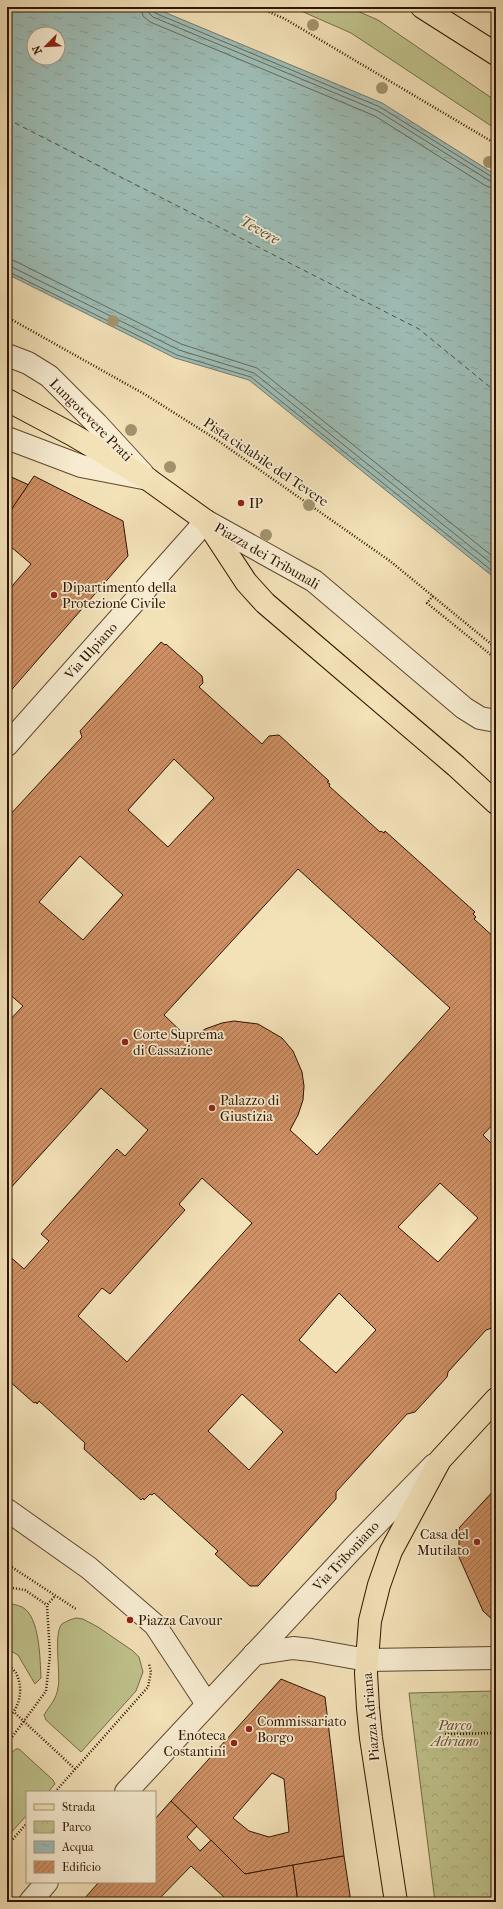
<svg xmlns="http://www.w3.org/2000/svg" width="503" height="1909" font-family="'IM FELL French Canon',serif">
	<defs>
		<pattern id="park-crowns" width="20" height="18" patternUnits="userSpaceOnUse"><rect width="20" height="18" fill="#bfc28c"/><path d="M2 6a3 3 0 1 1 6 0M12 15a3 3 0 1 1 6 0" fill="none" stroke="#a4a677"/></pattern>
		<pattern id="water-ripples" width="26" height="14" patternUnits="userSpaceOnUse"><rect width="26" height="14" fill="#9dbcb5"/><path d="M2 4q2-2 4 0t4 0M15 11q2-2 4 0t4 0" fill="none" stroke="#88a19a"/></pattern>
		<pattern id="building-hatch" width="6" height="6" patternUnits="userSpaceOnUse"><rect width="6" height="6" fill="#cd8f63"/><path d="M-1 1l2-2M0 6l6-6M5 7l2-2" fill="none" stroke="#a7744f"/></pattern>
	</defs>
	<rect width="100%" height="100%" fill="#f3e1b8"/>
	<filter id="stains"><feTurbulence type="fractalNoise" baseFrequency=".005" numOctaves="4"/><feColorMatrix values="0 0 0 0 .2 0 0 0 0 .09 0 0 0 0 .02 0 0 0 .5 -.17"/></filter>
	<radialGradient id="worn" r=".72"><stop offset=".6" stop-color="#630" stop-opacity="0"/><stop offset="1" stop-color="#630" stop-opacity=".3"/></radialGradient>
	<g fill="#bfc28c" stroke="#776b46">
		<path d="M292 7H348L378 20 496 101V129L351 33Z"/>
		<path d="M7 1603C12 1604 18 1605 22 1607 40 1616 40 1660 41 1678L35 1684 18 1655 7 1649Z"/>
		<path d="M76 1618 83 1619 98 1627 133 1651 139 1657 143 1672 136 1691 81 1752 46 1720 44 1715C50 1705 56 1700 58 1688 61 1673 53 1633 62 1624 66 1621 72 1619 76 1618Z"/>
		<path d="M16 1749H19L53 1780 55 1784 48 1792H27V1815L7 1837V1756Z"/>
	</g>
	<path fill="url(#park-crowns)" stroke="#776b46" d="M496 1691V1902H435L409 1693Z"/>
	<path fill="url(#water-ripples)" stroke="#71796d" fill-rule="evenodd" d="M7 7H152L382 103 496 175V579L249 380 175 358 7 274ZM34 34H58V58H34Z"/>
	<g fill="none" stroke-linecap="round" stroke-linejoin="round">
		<g stroke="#66685a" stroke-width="1">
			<path d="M141 7 143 16 150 22 375 116 486 186 496 189"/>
			<path d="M147 7 149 13 153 17 378 111 490 181 496 183"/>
			<path d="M152 7 155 13 380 107 492 177 496 178"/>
			<path d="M7 260 15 261 181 344 257 368 496 559"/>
			<path d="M7 266 12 267 179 350 254 373 496 567"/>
			<path d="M7 271 177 355 251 377 496 574"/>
		</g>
		<path stroke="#564f3f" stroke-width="1" stroke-dasharray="5 4" stroke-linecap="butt" d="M7 119 419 329 496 392"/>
	</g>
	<g fill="url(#building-hatch)" stroke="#2f1400" fill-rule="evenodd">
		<path d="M7 475 29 485 7 516Z"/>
		<path d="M34 476 123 521 128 556 7 695V592L31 564 10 546 7 549V516Z"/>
		<path d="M161 642 165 645 166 644 202 676 203 683 199 687 262 744 269 736 279 735 329 781 327 782 330 784 329 786 380 832 381 831 384 833 385 831 475 912 473 914 476 917 474 919 496 939V1121L483 1135 496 1148V1324L492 1328 486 1330 448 1372 447 1377 415 1412 407 1414 336 1492V1499L258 1586H250L215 1554 218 1551 154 1493 152 1495 150 1494 144 1500 143 1498 141 1500 84 1449 85 1443 39 1401 37 1404 36 1402 34 1403 7 1379V1254L24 1269 49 1241 41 1234 117 1149 125 1156 148 1130 101 1088 7 1192V1023L23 1006 7 992V818L82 737 80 731ZM174 759 214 798 168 847 128 810ZM80 856 123 895 83 940 39 902ZM298 869 450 1008 317 1155 290 1130 298 1115 303 1100 304 1086 302 1072 293 1051 282 1038 258 1024 234 1021 222 1023 205 1029 190 1040 164 1015ZM202 1178 252 1223 127 1362 78 1316 102 1288 110 1294 185 1210 179 1204ZM440 1183 478 1218 438 1262 398 1227ZM339 1293 376 1330 336 1373 299 1340ZM242 1394 283 1432 249 1470 208 1431Z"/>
		<path d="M496 1488V1623L483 1611 459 1557V1528Z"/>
		<path d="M281 1679 325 1697 344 1856 245 1874 171 1801ZM272 1773 284 1779 289 1832 269 1837 249 1831 233 1818Z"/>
		<path d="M171 1801 197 1826 187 1837 200 1851 211 1840 245 1874 293 1865 298 1902H222L226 1899 191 1866 156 1902H87L84 1899 99 1882H155V1819Z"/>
		<path d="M344 1856 351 1902H298L293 1865Z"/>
	</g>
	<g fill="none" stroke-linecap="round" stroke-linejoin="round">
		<g stroke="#60472e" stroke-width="24">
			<g id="minor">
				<path d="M7 355 28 363 49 376 97 424 143 474"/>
				<path d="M7 438 81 466 148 479"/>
				<path d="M7 745 206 521 314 581 464 708 480 718 496 721"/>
				<path d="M7 1510 89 1568 155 1625 207 1704"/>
				<path d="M254 1654 293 1648 311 1650 367 1660 496 1658"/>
				<path d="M126 1792 356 1545 434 1465"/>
				<path d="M30 1902 47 1882"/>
			</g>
		</g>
		<g stroke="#2f1400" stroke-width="24">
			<g id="major">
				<path d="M422 7 496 54"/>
				<path d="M7 400 73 435 149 480 206 521 246 582 265 603 456 766 496 803"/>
				<path d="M396 1902 371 1738 368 1708 366 1673 370 1621 379 1585 391 1551 440 1460 496 1399"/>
			</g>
		</g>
		<g stroke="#2f1400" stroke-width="2.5" stroke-dasharray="1 2" stroke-linecap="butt">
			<path d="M258 7 285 19 496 144"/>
			<path d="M7 317 146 395 214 438 390 561 496 648"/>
			<path d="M433 596 427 603 496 659"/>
			<path d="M7 1564 76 1609"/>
			<path d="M7 1587 25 1590 47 1605"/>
			<path d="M7 1664C10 1667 14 1670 16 1673 24 1689 20 1708 7 1719"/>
			<path d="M15 1713 75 1769"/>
			<path d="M445 1734 496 1733"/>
			<path d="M7 1744 46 1691 50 1655 47 1605 55 1596"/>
			<path d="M55 1792 148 1687 151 1672 149 1664"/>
			<path d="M7 1846 27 1823"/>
		</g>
		<use href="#minor" stroke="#f7ecd1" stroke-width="22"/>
		<use href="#major" stroke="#f3e1b8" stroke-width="22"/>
	</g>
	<g fill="#a3926e">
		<circle cx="313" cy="25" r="6"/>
		<circle cx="382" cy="88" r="6"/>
		<circle cx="489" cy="162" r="6"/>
		<circle cx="113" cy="321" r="6"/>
		<circle cx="131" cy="430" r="6"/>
		<circle cx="170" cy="467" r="6"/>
		<circle cx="309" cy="505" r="6"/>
		<circle cx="266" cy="535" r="6"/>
	</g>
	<g fill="#8f2418" stroke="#f7ecd1" stroke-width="1.5">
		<circle cx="241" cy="503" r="4"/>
		<circle cx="54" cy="595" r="4"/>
		<circle cx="125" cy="1042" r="4"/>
		<circle cx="212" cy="1108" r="4"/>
		<circle cx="477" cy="1542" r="4"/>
		<circle cx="130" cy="1620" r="4"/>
		<circle cx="249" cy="1729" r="4"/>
		<circle cx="234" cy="1743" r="4"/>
	</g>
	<g text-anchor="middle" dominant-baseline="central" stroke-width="3.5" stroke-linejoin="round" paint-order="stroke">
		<g font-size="14" fill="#2f1400" stroke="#f7ecd1">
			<text transform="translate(91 420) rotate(45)">Lungotevere Prati</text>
			<text transform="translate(266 462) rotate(34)">Pista ciclabile del Tevere</text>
			<text transform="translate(267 556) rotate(30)">Piazza dei Tribunali</text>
			<text transform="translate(91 651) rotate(-48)">Via Ulpiano</text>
			<text transform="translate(346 1556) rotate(-47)">Via Triboniano</text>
			<text transform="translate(371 1717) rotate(-95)">Piazza Adriana</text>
		</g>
		<g font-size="14" fill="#2f1400" stroke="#f7ecd1" text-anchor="start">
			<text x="249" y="503">IP</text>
			<text x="62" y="587">Dipartimento della<tspan x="62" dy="16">Protezione Civile</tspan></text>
			<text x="133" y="1034">Corte Suprema<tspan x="133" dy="16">di Cassazione</tspan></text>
			<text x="220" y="1100">Palazzo di<tspan x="220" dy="16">Giustizia</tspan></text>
			<text x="469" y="1534" text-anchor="end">Casa del<tspan x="469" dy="16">Mutilato</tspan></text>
			<text x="138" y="1620">Piazza Cavour</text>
			<text x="257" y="1721">Commissariato<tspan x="257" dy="16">Borgo</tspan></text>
			<text x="226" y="1735" text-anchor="end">Enoteca<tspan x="226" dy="16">Costantini</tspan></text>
		</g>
		<g font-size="14" font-style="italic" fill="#615131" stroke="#f7ecd1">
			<text x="455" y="1725">Parco<tspan x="455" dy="16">Adriano</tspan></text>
		</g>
		<g font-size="15" font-style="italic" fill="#564f3f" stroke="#f7ecd1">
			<text transform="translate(260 230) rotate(29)">Tevere</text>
		</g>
	</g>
	<rect width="503" height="1909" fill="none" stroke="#f3e1b8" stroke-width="24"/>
	<rect x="8" y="8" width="487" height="1893" fill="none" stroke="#2f1400" stroke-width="2"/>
	<rect x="12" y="12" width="479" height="1885" fill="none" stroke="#2f1400"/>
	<rect x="26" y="1791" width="130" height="92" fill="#f7ecd1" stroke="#a7967d"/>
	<rect x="34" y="1804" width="20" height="6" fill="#f3e1b8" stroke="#a7967d"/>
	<text x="62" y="1811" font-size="12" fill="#2f1400">Strada</text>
	<rect x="34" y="1821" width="20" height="12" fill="url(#park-crowns)" stroke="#a7967d"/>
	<text x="62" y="1831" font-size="12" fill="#2f1400">Parco</text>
	<rect x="34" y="1841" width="20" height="12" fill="url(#water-ripples)" stroke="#a7967d"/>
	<text x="62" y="1851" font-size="12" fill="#2f1400">Acqua</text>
	<rect x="34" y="1861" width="20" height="12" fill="url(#building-hatch)" stroke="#a7967d"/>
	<text x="62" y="1871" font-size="12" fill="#2f1400">Edificio</text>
	<g transform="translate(46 46) rotate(246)"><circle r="19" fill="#f7ecd1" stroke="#a7967d"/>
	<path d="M0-3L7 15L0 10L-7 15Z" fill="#8f2418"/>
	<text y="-6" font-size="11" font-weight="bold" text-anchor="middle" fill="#2f1400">N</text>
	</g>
	<rect width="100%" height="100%" filter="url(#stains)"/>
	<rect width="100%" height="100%" fill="url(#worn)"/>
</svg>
